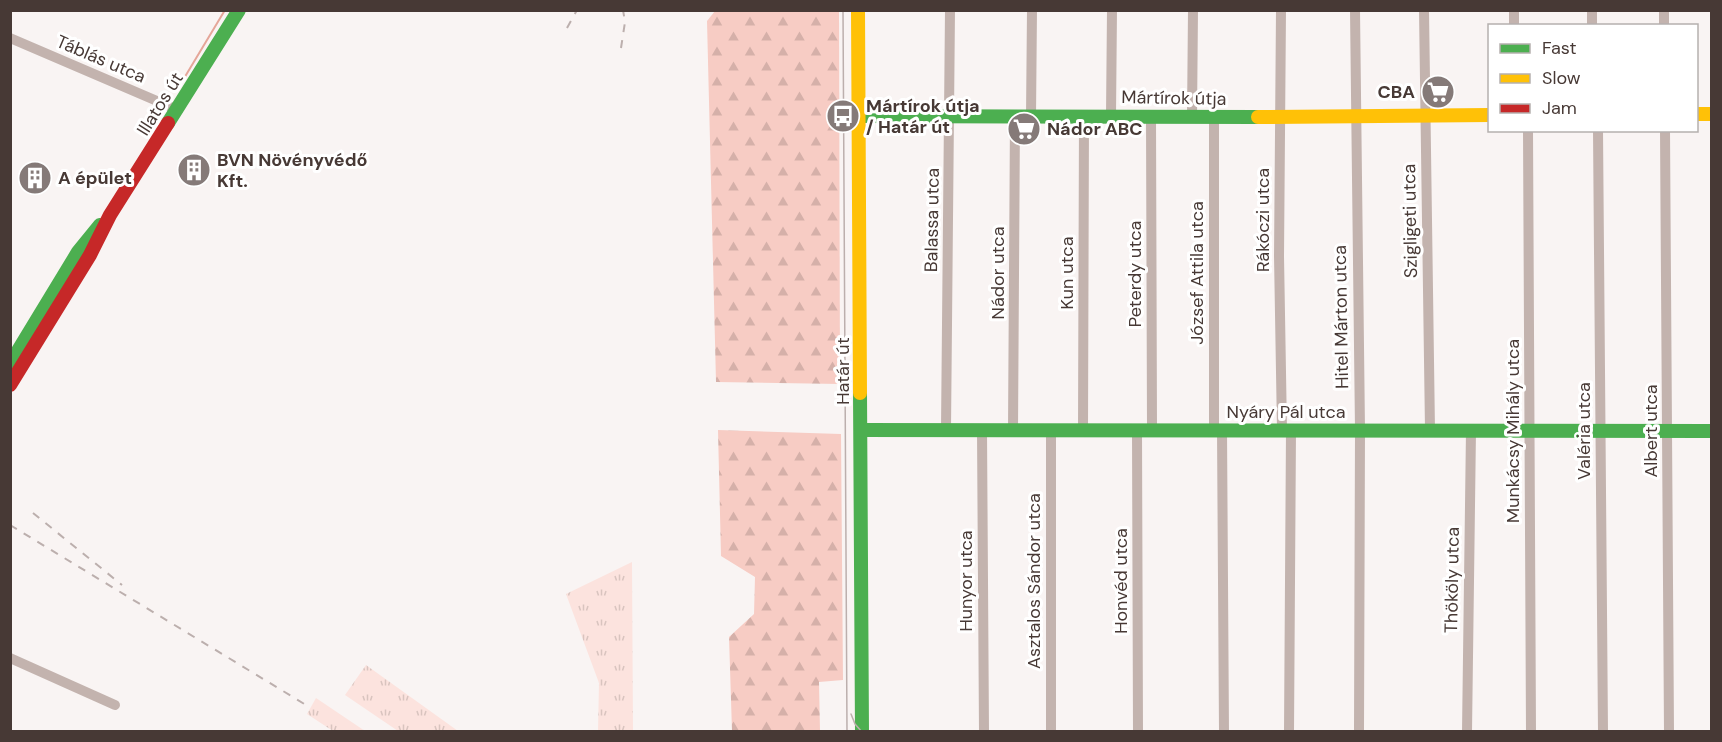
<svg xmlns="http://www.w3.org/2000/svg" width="1722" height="742" font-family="'DM Sans',sans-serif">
	<defs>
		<pattern id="grass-tufts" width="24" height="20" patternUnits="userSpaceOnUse" patternTransform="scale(1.5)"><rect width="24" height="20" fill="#fce3de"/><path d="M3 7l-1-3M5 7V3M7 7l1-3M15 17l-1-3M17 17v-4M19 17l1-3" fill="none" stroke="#d9c4bf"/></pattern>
		<pattern id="forest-firs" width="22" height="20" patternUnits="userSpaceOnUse" patternTransform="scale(1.5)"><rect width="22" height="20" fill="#f7ccc4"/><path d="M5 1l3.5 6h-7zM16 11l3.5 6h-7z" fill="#d5b0a9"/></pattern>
	</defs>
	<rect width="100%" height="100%" fill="#f9f4f3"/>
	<g fill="url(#grass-tufts)">
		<path d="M632 562 633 731H598L599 683 566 594Z"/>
		<path d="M366 665 458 731H398L345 695Z"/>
		<path d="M316 698 365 731H333L307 714Z"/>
	</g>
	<g fill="url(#forest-firs)">
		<path d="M715 11H839L840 384 716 382 707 21Z"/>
		<path d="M718 430 841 434 843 680 819 682 820 731H732L729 637 754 614 755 577 721 556Z"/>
	</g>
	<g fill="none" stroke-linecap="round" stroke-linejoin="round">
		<path stroke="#e5a699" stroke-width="2" d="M183 80 225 10"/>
		<g stroke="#c3b3ae" stroke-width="10">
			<path d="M1281 10 1279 256 1282 430"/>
			<path d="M1355 10 1360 430 1359 732"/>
			<path d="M1424 10 1430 430"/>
			<path d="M1664 10V26"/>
			<path d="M1514 26V10"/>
			<path d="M1592 26V10"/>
			<path d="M10 38 178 110"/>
			<path d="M1111 115 1112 10"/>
			<path d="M1031 116 1032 10"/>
			<path d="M1151 117 1152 430"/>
			<path d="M1192 117 1193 10"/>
			<path d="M1214 117V430"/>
			<path d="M1528 130 1531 732"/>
			<path d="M1598 130 1603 732"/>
			<path d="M1665 130 1669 732"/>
			<path d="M946 429 950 10"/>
			<path d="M1013 430 1015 116"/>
			<path d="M1051 430V732"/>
			<path d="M1083 430 1084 116"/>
			<path d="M1137 430 1138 732"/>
			<path d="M1222 430 1224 732"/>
			<path d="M982 431 984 732"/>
			<path d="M10 658 115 705"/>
			<path d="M1289 732 1291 430"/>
			<path d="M1467 732 1471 430"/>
		</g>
		<g stroke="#4caf50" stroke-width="14">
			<path d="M859 116 1258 117"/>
			<path d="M168 123 239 10"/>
			<path d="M10 364 78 252 100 225"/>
			<path d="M860 393 862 732"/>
			<path d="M861 430 1712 431"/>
		</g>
		<g stroke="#ffc107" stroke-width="14">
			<path d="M858 10 860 393"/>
			<path d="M1696 114H1712"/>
			<path d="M1258 117 1490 115"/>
		</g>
		<path stroke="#c62828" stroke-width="14" d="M10 385 90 255 110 215 168 123"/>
		<g stroke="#bcafad" stroke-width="1.5">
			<path d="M843 10 847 732"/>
			<path d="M851 714 855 724 862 732"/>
		</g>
		<g stroke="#bcafad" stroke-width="2" stroke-dasharray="8 8" stroke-linecap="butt">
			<path d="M567 28 577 10"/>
			<path d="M621 48 625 22 623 10"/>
			<path d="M33 513 122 585"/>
			<path d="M10 525 306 705"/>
		</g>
	</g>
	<defs>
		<g id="supermarket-disc" transform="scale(1.725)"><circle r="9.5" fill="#857a78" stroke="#fff"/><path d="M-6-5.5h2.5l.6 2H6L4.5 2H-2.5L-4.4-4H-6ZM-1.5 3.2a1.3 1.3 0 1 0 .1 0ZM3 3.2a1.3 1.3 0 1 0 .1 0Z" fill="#fff"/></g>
		<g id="bus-disc" transform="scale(1.725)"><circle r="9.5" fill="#857a78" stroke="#fff"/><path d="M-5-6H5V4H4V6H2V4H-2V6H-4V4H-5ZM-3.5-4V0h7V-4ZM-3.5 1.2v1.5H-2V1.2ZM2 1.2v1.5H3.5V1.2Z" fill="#fff"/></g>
		<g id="building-disc" transform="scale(1.725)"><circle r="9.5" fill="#857a78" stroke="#fff"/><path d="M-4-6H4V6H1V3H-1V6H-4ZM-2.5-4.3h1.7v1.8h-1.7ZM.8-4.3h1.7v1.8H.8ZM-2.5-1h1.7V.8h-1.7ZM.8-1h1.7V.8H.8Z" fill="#fff"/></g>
	</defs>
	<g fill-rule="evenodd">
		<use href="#supermarket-disc" x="1438" y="92"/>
		<use href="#bus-disc" x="843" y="116"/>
		<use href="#supermarket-disc" x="1024" y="129"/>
		<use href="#building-disc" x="194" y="170"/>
		<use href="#building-disc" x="35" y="178"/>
	</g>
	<g text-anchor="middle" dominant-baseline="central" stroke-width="6" stroke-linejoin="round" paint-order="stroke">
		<g font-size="18" fill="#473935" stroke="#fff">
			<text transform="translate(101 59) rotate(23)">Táblás utca</text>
			<text transform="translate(1174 98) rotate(1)">Mártírok útja</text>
			<text transform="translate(160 104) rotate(-58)">Illatos út</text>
			<text transform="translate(932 220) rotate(-89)">Balassa utca</text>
			<text transform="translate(1263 220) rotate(-90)">Rákóczi utca</text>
			<text transform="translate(1410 221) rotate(-91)">Szigligeti utca</text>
			<text transform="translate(998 273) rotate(-90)">Nádor utca</text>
			<text transform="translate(1067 273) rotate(-90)">Kun utca</text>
			<text transform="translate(1197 273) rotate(-90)">József Attila utca</text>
			<text transform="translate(1135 274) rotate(-90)">Peterdy utca</text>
			<text transform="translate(1341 317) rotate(-91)">Hitel Márton utca</text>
			<text transform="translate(843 371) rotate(-90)">Határ út</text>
			<text x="1286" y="412">Nyáry Pál utca</text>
			<text transform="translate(1513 431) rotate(-90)">Munkácsy Mihály utca</text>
			<text transform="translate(1584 431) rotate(-90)">Valéria utca</text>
			<text transform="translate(1651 431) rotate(-90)">Albert utca</text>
			<text transform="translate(1452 580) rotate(-89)">Thököly utca</text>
			<text transform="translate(966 581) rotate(-90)">Hunyor utca</text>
			<text transform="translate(1034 581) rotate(-90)">Asztalos Sándor utca</text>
			<text transform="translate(1121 581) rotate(-90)">Honvéd utca</text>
		</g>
		<g font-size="18" font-weight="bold" fill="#473935" stroke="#fff" text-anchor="start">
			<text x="1415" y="92" text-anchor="end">CBA</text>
			<text x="866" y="106">Mártírok útja<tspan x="866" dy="21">/ Határ út</tspan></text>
			<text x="1047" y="129">Nádor ABC</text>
			<text x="217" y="160">BVN Növényvédő<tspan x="217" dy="21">Kft.</tspan></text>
			<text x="58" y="178">A épület</text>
		</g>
	</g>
	<rect width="1722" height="742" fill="none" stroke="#473935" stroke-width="24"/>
	<rect x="1488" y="24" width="210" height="108" fill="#ffffff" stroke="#b5b0ae" stroke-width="1.5"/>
	<rect x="1500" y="44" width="30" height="9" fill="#4caf50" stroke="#b5b0ae" stroke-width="1.5"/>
	<text x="1542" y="54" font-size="18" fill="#473935">Fast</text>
	<rect x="1500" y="74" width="30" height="9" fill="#ffc107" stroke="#b5b0ae" stroke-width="1.5"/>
	<text x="1542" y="84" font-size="18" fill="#473935">Slow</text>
	<rect x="1500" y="104" width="30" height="9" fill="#c62828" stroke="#b5b0ae" stroke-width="1.5"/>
	<text x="1542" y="114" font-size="18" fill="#473935">Jam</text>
</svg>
